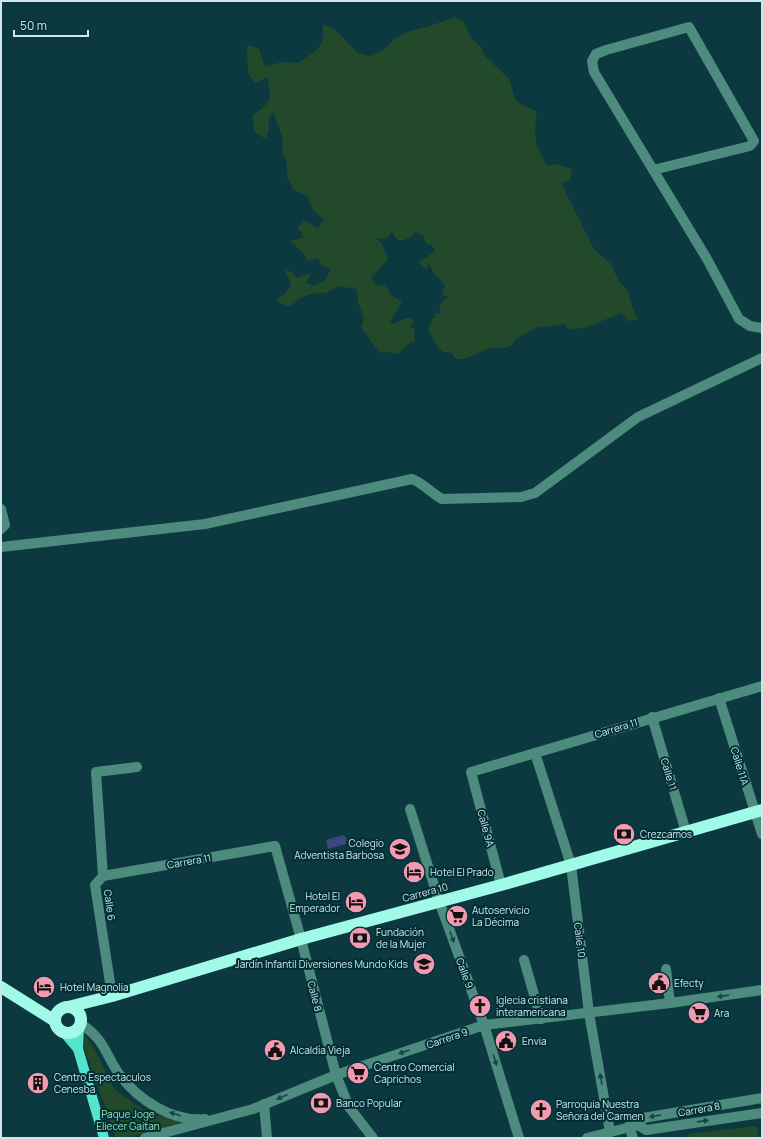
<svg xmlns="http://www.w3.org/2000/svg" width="763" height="1139" font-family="Manrope,sans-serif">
	<rect width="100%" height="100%" fill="#0c3940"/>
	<g fill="#224a2a">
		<path d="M455 17 465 23 470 37 481 47 484 55 509 79 516 101 537 112C535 121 534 141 538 149 541 156 545 159 547 166L556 164 572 169 570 180 561 183 594 249 611 264 618 280 627 290 637 320 628 321 621 313 585 328 568 329 565 324 535 328 515 340 513 345C500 351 495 346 486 350 474 354 468 360 456 359L451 353 443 352 437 346 428 330 436 313H443L439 309 441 303 449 297 442 295 445 285 434 273 429 264 426 269 419 263 435 251 432 245 426 243 423 235 416 232 409 238 400 241 395 237 392 231 387 239 377 238 382 244 388 259 371 278 378 286 386 284 390 294 402 302 390 321 393 324 404 319 412 317 413 323 409 327 414 329 415 341 408 344 398 354 388 352 382 353C373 347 369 336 361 327L364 318 358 302 357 289 337 286 327 293C322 292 308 295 303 297 296 300 294 305 287 307L277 301 279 297 285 294 291 285 285 270 292 272 297 278 311 273 306 283 314 286 326 280 330 269 320 264 319 258 308 261 304 254 290 241 304 237 298 228 303 220 318 228 324 220 313 210 307 196 294 190 287 177V163L282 153 283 139 273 112 268 119 269 128 266 139 254 132 253 115 264 107 270 99 268 77 255 83 248 73 247 45 259 48 265 67 282 62 298 63 318 49 323 40V24L338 32 357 53 371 56 383 50 396 38 410 31 427 27Z"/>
		<path d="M85 1035 94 1048 114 1089 149 1114 190 1122 125 1138H116L84 1047Z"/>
		<path d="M757 1126 759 1138H689L688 1134Z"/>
	</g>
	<path fill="#3a487d" d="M343 835 346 838V844L328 849 326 840Z"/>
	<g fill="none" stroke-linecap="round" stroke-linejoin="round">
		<g stroke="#4d8b7e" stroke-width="10">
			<path d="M653 170 750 146 754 141 689 27 606 50 596 54 592 61 594 72 707 259 739 319 750 326 762 328"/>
			<path d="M1 509 5 525 1 529"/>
			<path d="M1 547 205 524 412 479C423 483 431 493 442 499L521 497 535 493 638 417 762 358"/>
			<path d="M719 698 762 834"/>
			<path d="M652 717 686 832"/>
			<path d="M535 753 571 865 589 1013 610 1132"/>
			<path d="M410 809 439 901 484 1025 519 1138"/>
			<path d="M103 876 275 846 301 939 336 1075 349 1107 373 1138"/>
			<path d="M501 885 471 772 762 686"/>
			<path d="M524 960 541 1019"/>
			<path d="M666 969 670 1003"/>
			<path d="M112 996 95 885 103 876 96 772 137 767"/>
			<path d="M81 1024C105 1040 104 1052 119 1074 138 1100 172 1122 205 1119"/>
			<path d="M264 1104 267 1138"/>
			<path d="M638 1125 646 1130 762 1113"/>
			<path d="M629 1126 633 1138"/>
			<path d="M145 1138 253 1109 336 1075 484 1025 670 1003 762 990"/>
			<path d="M587 1138 638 1125 643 1118 762 1098"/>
		</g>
		<g stroke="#54e3cb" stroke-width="10">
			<path d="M79 1027 78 1049 104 1138"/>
			<path d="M63 1031 78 1049"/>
		</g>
		<g stroke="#a1fae8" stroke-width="12">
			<path d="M1 987 55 1021"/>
			<path d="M68 1007 112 996 301 939 501 885 762 810"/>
			<circle cx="68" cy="1020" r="13"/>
		</g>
	</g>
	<defs><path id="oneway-solid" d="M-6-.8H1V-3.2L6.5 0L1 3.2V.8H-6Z"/></defs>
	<g fill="#134647">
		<use href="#oneway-solid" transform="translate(452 937) rotate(70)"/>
		<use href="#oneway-solid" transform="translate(723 996) rotate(172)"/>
		<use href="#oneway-solid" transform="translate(404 1052) rotate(161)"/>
		<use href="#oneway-solid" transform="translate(495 1060) rotate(73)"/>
		<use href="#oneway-solid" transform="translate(601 1079) rotate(-100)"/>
		<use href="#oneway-solid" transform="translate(282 1097) rotate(158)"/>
		<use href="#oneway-solid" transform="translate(175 1114) rotate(-163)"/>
		<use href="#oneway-solid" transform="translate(655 1116) rotate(170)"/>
		<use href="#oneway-solid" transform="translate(703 1121) rotate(-8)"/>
	</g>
	<defs>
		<g id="bank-disc" transform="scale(1.15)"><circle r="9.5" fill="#f29ab0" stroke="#002f35"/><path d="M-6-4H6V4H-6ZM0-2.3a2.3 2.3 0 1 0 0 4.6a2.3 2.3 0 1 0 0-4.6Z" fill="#111"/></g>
		<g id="school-disc" transform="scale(1.15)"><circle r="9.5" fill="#f29ab0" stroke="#002f35"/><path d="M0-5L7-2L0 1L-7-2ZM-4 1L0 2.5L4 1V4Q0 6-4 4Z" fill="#111"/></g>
		<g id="hotel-disc" transform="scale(1.15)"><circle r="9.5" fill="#f29ab0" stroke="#002f35"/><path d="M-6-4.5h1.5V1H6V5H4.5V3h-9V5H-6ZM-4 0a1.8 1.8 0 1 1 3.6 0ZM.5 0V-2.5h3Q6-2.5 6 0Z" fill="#111"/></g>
		<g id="supermarket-disc" transform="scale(1.15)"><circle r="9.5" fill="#f29ab0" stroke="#002f35"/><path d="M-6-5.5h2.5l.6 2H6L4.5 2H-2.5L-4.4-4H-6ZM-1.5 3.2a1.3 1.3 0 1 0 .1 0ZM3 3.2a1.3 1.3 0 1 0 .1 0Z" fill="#111"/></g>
		<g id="civic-disc" transform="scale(1.15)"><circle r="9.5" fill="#f29ab0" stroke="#002f35"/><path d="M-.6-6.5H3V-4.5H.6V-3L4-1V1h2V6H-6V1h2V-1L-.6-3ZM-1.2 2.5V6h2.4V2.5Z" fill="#111"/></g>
		<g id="church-disc" transform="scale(1.15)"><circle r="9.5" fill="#f29ab0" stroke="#002f35"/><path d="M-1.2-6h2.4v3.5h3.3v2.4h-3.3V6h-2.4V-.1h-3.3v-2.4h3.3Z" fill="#111"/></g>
		<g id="building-disc" transform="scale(1.15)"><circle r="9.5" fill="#f29ab0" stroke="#002f35"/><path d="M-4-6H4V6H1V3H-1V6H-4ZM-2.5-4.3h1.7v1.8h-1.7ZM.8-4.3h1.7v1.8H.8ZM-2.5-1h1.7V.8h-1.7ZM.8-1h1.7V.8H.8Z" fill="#111"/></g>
	</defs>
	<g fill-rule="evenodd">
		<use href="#bank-disc" x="624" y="834"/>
		<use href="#school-disc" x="400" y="849"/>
		<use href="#hotel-disc" x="414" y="872"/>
		<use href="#hotel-disc" x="356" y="902"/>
		<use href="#supermarket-disc" x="457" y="916"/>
		<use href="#bank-disc" x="360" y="938"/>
		<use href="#school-disc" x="424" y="964"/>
		<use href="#civic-disc" x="659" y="983"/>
		<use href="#hotel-disc" x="44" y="987"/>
		<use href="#church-disc" x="480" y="1006"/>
		<use href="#supermarket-disc" x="699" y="1013"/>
		<use href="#civic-disc" x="506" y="1041"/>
		<use href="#civic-disc" x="275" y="1050"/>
		<use href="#supermarket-disc" x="358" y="1073"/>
		<use href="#building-disc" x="38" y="1083"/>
		<use href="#bank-disc" x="321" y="1103"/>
		<use href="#church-disc" x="541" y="1110"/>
	</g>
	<g text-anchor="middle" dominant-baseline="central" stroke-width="4" stroke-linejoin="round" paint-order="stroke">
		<g font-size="10" fill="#d0e6ea" stroke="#002f35">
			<text transform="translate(616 728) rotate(-17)">Carrera 11</text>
			<text transform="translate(740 766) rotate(73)">Calle 11A</text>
			<text transform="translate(669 774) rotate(74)">Calle 11</text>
			<text transform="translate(486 828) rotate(75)">Calle 9A</text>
			<text transform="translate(189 861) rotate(-10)">Carrera 11</text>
			<text transform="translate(425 892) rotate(-15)">Carrera 10</text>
			<text transform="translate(110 905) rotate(82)">Calle 6</text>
			<text transform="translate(580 940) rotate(83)">Calle 10</text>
			<text transform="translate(465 973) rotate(70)">Calle 9</text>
			<text transform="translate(315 996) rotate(76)">Calle 8</text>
			<text transform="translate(447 1038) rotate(-19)">Carrera 9</text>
			<text transform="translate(699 1109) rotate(-10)">Carrera 8</text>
		</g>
		<g font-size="10" fill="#d0e6ea" stroke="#002f35" text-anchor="start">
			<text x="640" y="834">Crezcamos</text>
			<text x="384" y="843" text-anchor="end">Colegio<tspan x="384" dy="12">Adventista Barbosa</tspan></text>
			<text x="430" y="872">Hotel El Prado</text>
			<text x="340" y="896" text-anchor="end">Hotel El<tspan x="340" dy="12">Emperador</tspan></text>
			<text x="472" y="910">Autoservicio<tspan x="472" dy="12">La Décima</tspan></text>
			<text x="376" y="932">Fundación<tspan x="376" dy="12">de la Mujer</tspan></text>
			<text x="408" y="964" text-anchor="end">Jardín Infantil Diversiones Mundo Kids</text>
			<text x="674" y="983">Efecty</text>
			<text x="60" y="987">Hotel Magnolia</text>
			<text x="496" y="1000">Iglecia cristiana<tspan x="496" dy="12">interamericana</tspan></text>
			<text x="714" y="1013">Ara</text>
			<text x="522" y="1041">Envia</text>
			<text x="290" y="1050">Alcaldía Vieja</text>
			<text x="374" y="1067">Centro Comercial<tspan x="374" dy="12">Caprichos</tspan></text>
			<text x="54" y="1077">Centro Espectaculos<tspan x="54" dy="12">Cenesba</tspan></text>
			<text x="336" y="1103">Banco Popular</text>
			<text x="556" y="1104">Parroquia Nuestra<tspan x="556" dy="12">Señora del Carmen</tspan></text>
		</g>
		<g font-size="10" fill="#97e6a4" stroke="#002f35">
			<text x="128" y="1114">Paque Joge<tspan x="128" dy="12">Eliecer Gaitan</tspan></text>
		</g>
	</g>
	<rect width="763" height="1139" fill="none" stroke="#d0e6ea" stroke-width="4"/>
	<path d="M14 30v6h74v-6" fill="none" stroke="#d0e6ea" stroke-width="2"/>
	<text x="20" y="30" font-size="12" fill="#d0e6ea" stroke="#002f35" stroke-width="3" paint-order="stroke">50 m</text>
</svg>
